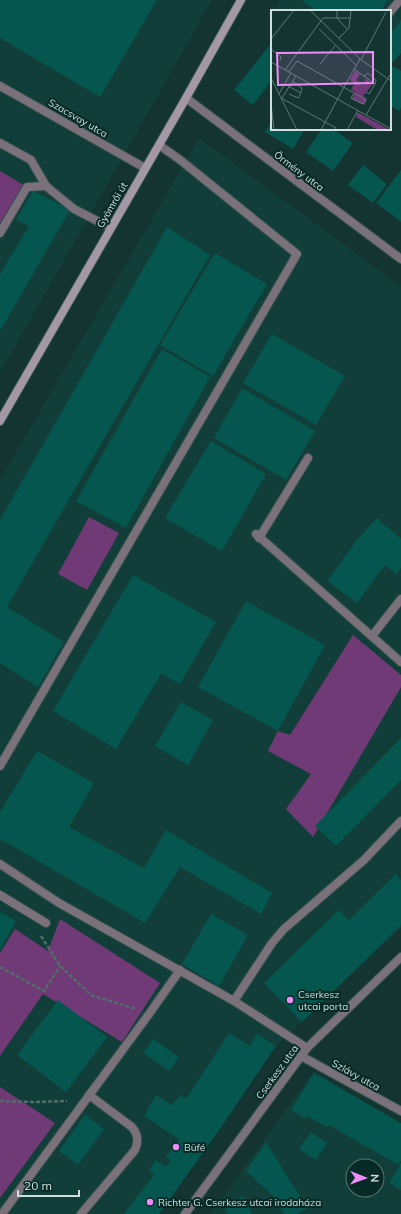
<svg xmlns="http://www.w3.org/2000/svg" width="401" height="1214" font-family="Mulish,sans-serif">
	<rect width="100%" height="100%" fill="#133430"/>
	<g fill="#113e39" fill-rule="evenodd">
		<path d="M0 0H212L0 373Z"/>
		<path d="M280 0H401V35L390 50V11H274Z"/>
		<path d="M199 138 401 286V928L276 1046 215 1136 159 1214H0V480Z"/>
		<path d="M314 1071 401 1125V1214H210ZM353 1166H377V1190H353Z"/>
	</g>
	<g fill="#6f3a75">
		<path d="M0 171 27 187 0 233Z"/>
		<path d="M89 517 119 533 87 590 58 574Z"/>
		<path d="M353 635 401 675V687L313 837 286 809 311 774 268 751 278 731 290 735Z"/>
		<path d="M60 919 160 983 122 1042 43 994 0 1056V953L15 929 48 951Z"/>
		<path d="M0 1087 55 1123 0 1198Z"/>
	</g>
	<g fill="#05564e">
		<path d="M0 0H157L100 97 0 38Z"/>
		<path d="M304 0H388L380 11H316L303 1Z"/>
		<path d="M401 20V53L393 62 390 60V34Z"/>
		<path d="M272 42V80L253 105 234 90Z"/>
		<path d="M390 65 401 71V108L399 111 390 105Z"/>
		<path d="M272 121V129H305L293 149 265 132Z"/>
		<path d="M322 129H333L353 143 333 171 306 152Z"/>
		<path d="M363 165 387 184 373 203 348 185Z"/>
		<path d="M401 170V222L376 203Z"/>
		<path d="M33 191 70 210 0 331V274L29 226 16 220Z"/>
		<path d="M167 227 210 255 7 607 64 642 38 687 0 663V520Z"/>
		<path d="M215 253 267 284 213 376 160 345Z"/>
		<path d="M272 334 345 376 316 425 243 383Z"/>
		<path d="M162 349 210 377 126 528 76 501Z"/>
		<path d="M242 388 315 431 286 480 214 438Z"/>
		<path d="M211 441 266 474 222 551 165 518Z"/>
		<path d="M377 518 401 539V568L396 574 385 565 357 603 327 581 357 540Z"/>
		<path d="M133 575 216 622 180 684 161 674 116 749 53 711Z"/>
		<path d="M246 601 325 645 278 731 198 687Z"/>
		<path d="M181 702 213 720 188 765 155 746Z"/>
		<path d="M401 738V780L336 846 315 826Z"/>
		<path d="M37 751 94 783 69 827 144 868 166 830 272 893 261 914 180 867 145 923 0 839V812Z"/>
		<path d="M396 874 401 880V925L302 1022 264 983 339 910 349 920Z"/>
		<path d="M0 912 16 921 0 950Z"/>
		<path d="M211 914 248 935 219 986 182 964Z"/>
		<path d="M58 1000 107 1037 66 1092 17 1055Z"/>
		<path d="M229 1033 250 1046 257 1034 276 1046 215 1136 159 1214H124L154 1175 149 1171 156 1160 166 1167 171 1161 166 1157 179 1139 144 1116 156 1095 172 1105 181 1095 186 1099Z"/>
		<path d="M153 1039 179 1057 169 1071 143 1053Z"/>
		<path d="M314 1073 401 1123V1160L398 1165 329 1125 327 1127 307 1116 306 1119 291 1110Z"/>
		<path d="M85 1115 104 1129 78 1165 59 1151Z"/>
		<path d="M311 1132 327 1143 316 1160 299 1149Z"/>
		<path d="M266 1142 307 1208 297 1214H284L275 1198 246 1171Z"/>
		<path d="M401 1163V1190L389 1183Z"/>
		<path d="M243 1196 252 1214H228L224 1205Z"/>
	</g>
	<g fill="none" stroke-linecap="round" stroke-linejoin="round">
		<g stroke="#31504c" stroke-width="10">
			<g id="lane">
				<path d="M390 12 400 0"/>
				<path d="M0 143 31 160 46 186 74 209 111 228"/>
				<path d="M0 233 27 187 46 186"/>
				<path d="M256 534 401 662"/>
				<path d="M259 538 308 458"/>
				<path d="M372 636 401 599"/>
				<path d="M0 766 297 254 179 159 159 145"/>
				<path d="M0 864 59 903 234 1001 307 1048"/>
				<path d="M0 895 46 923"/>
				<path d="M234 1001 272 943 284 929 364 860 401 821"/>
				<path d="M2 1214 149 1014 180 970"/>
				<path d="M81 1214 135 1150C139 1141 138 1134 132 1127L89 1095"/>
			</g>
		</g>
		<g stroke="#31504c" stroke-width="10">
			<g id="street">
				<path d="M0 86 145 168"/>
				<path d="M186 98 401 259"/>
				<path d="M301 1056 401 1111"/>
				<path d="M185 1214 307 1048 401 957"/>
			</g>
		</g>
		<g stroke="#31504c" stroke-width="10">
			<path id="secondary" d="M0 421 186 98 241 0"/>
		</g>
		<g stroke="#526e6a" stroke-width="2.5" stroke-dasharray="4 2" stroke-linecap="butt">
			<path d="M41 936 60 966 91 995 136 1009"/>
			<path d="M0 967 44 991 60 966"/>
			<path d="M0 1101 34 1102 67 1101"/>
		</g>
		<use href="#lane" stroke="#7a717a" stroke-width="8"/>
		<use href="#street" stroke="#7a717a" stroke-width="8"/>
		<use href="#secondary" stroke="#a497a6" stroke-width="8"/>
	</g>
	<g fill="#ee8cf8" stroke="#082a26" stroke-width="1.5">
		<circle cx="290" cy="1000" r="4"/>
		<circle cx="176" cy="1147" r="4"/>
		<circle cx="150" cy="1202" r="4"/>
	</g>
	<g text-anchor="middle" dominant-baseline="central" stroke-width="4" stroke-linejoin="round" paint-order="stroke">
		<g font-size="10" fill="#cee0dd" stroke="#082a26">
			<text transform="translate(78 118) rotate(30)">Szacsvay utca</text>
			<text transform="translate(299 171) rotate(37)">Örmény utca</text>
			<text transform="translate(112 205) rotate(-60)">Gyömrői út</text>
			<text transform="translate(277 1072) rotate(-54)">Cserkesz utca</text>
			<text transform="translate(356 1075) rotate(29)">Szlávy utca</text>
		</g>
		<g font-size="10" fill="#cee0dd" stroke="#082a26" text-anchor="start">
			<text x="298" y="994">Cserkesz<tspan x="298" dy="12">utcai porta</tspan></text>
			<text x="184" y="1147">Büfé</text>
			<text x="158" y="1202">Richter G. Cserkesz utcai irodaháza</text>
		</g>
	</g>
	<g transform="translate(271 10)">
		<rect width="120" height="120" fill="#133430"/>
		<path d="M84 61 89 64 85 70 92 75 95 69 102 74 92 86 96 89 93 95 81 89 84 82 80 80 83 74 79 69ZM86 103H88L119 120 105 119 85 107Z" fill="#6f3a75"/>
		<path fill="none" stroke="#5e7975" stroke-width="1" d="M39 0 89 49 120 71M66 0V8L77 20M48 19 85 55M68 28 78 18 80 0M0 29 23 0M0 39 10 47 9 50M90 50 115 2M0 52 120 119M49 54 64 36M83 59 104 74 98 84 95 82M14 60 52 8H80M18 62 26 51 83 83 95 90 92 94 80 88 83 83M93 66 97 63 105 70 104 74M0 68 26 120M21 71 31 78 30 83M17 76 30 83 27 88 18 84M73 77 89 49M8 84 20 63M10 88 65 118 64 120M11 88 25 66M0 94 3 120M95 105 120 63M50 120 73 77M76 120 87 100"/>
		<path fill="#ee8cf8" fill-opacity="0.15" stroke="#ee8cf8" stroke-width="2" d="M102 42V73L7 75 6 43Z"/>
		<rect width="120" height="120" fill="none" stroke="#cee0dd" stroke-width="2"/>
	</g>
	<g transform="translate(365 1178) rotate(91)"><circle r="19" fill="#082a26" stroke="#57736f"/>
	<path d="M0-3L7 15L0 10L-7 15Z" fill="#ee8cf8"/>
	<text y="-6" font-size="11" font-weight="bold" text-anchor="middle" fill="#cee0dd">N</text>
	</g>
	<path d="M18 1190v6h61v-6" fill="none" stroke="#cee0dd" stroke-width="2"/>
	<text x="24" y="1190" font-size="12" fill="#cee0dd" stroke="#082a26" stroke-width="3" paint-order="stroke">20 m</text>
</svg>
